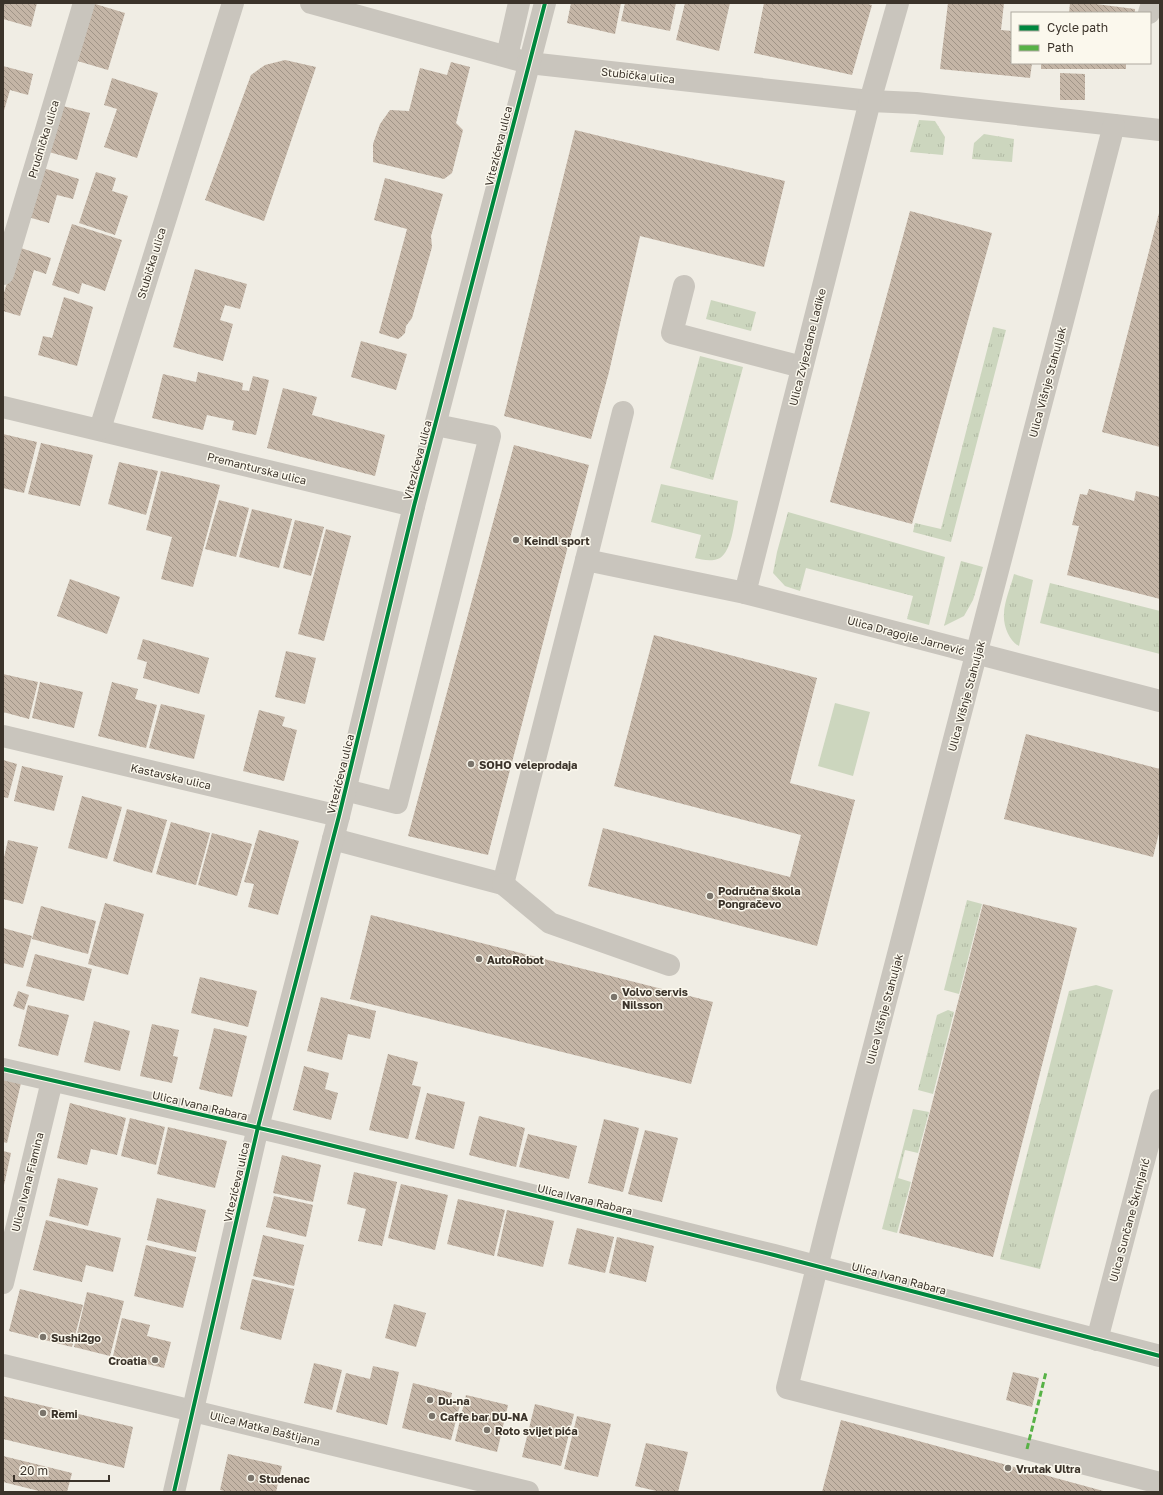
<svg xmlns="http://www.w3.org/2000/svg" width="1163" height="1495" font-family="'Golos Text',sans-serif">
	<defs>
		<pattern id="grass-tufts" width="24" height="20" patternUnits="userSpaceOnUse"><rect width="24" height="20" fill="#ccd6be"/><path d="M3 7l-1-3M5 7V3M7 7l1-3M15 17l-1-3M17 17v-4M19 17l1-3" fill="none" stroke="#b0b8a3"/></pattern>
		<pattern id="building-back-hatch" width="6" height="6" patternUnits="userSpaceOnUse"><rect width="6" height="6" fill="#c4b5a6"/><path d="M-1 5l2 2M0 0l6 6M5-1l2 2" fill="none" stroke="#a09487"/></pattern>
	</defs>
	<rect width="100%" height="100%" fill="#f0ede4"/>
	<g fill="url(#grass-tufts)">
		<path d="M919 120 935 121 945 137 943 155 910 152Z"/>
		<path d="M984 134 1014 139 1012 162 972 159 974 143Z"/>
		<path d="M711 300 756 312 751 331 706 319Z"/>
		<path d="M993 327 1006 330 951 542 913 532 915 523 941 529Z"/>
		<path d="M700 356 743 367 713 480 670 468Z"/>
		<path d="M661 484 738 501C735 516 733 550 720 558 713 562 702 560 695 558L701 535 651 522Z"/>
		<path d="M788 512 945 557 929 625 907 619 913 596 806 568 800 591 785 586 773 573 777 552Z"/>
		<path d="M961 561 983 567 973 600 964 616 944 626Z"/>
		<path d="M1014 574 1033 580 1019 646C1009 641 1003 625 1004 614 1004 602 1011 586 1014 574Z"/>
		<path d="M1050 583 1160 611V654L1040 623Z"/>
		<path d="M967 900 982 904 959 994 944 990Z"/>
		<path d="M1096 985 1113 990 1040 1269 1000 1259 1069 991Z"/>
		<path d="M948 1010 954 1012 933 1094 918 1090 937 1015Z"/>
		<path d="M913 1109 929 1112 918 1153 905 1150 898 1178 911 1182 897 1233 882 1229Z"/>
	</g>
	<path fill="#ccd6be" d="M835 703 870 712 853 776 818 766Z"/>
	<g fill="url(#building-back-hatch)">
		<path d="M3 3H37L31 27 3 19Z"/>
		<path d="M92 3 125 13 108 70 74 60Z"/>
		<path d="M571 3H621L615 34 567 23Z"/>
		<path d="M625 3H676L670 31 621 21Z"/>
		<path d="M685 3H730L719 51 676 40Z"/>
		<path d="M764 3H863L872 5 852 75 754 53Z"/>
		<path d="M948 3H1004L1001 30 1012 31V63H1032L1030 78 940 69Z"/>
		<path d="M1070 3H1088L1135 9V13H1069Z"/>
		<path d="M285 60 316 67 264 221 205 200 251 75 265 65Z"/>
		<path d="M451 62 470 67 456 123 463 130 452 173 444 179 373 162V144L380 124 390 110 409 111 420 68 447 75Z"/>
		<rect x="1041" y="63" width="85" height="6"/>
		<path d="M3 66 33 74 28 95 10 90 3 114Z"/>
		<path d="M1060 73 1085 74V100H1060Z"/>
		<path d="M112 78 158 93 137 158 104 147 117 109 104 105Z"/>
		<path d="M63 106 90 113 77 160 49 152Z"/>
		<path d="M575 130 785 181 764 267 640 236 609 372 591 439 504 416Z"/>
		<path d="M43 168 79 179 73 199 57 195 49 223 28 217Z"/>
		<path d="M96 172 116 178 112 191 128 196 115 235 79 223Z"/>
		<path d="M385 178 443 194 431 236 432 247 412 318 406 326 405 333 401 337 398 339 379 333 407 229 374 220Z"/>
		<path d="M910 211 992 233 912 524 830 502Z"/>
		<path d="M1159 213H1160V447L1102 432Z"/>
		<path d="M72 224 122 240 105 291 82 283 79 294 52 285Z"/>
		<path d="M18 247 51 258 46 274 34 270 20 316 3 311V296Z"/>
		<path d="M195 269 247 284 240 309 225 305 220 320 233 324 223 361 173 347Z"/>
		<path d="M64 297 93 307 77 366 38 355 43 336 52 338Z"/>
		<path d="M361 341 407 354 396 390 351 377Z"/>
		<path d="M198 372 243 383 242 390 249 391 253 376 269 380 256 435 232 430 234 421 207 415 203 430 152 418 163 374 196 382Z"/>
		<path d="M283 388 317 397 312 415 385 435 375 476 267 448Z"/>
		<path d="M3 434 37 442 24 493 3 488Z"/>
		<path d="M41 443 93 455 80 506 28 494Z"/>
		<path d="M514 445 589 465 488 855 408 836Z"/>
		<path d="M119 462 158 471 146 515 108 504Z"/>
		<path d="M161 471 220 485 193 587 161 579 172 537 146 530Z"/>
		<path d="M1089 489 1134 501 1136 491 1160 497V599L1067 575 1079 526 1072 525 1080 494 1087 495Z"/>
		<path d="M219 500 249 508 236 557 205 549Z"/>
		<path d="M252 509 292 519 279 568 239 557Z"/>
		<path d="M295 520 324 527 311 576 283 568Z"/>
		<path d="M326 529 351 536 324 641 298 634Z"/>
		<path d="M70 579 120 597 107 634 57 616Z"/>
		<path d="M654 635 817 678 790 783 855 800 817 946 588 886 603 828 790 877 801 835 614 786Z"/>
		<path d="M143 639 209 658 199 694 143 678 147 662 137 659Z"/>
		<path d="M286 651 316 658 305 704 275 697Z"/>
		<path d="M3 674 38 682 29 719 3 712Z"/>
		<path d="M40 682 83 692 74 728 32 718Z"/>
		<path d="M112 682 138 689 135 699 157 705 146 748 98 736Z"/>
		<path d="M161 704 205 715 194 759 149 748Z"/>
		<path d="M259 710 285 717 282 726 297 730 284 781 243 771Z"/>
		<path d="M1026 734 1160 769V829L1153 857 1004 819Z"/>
		<path d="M3 760 17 764 8 798 3 797Z"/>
		<path d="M22 766 63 776 54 811 14 801Z"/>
		<path d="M82 796 122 807 107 859 68 848Z"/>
		<path d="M127 809 167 820 152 873 113 861Z"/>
		<path d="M171 822 210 833 196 885 156 874Z"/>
		<path d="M259 830 299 841 278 915 248 907 254 884 244 882Z"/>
		<path d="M212 833 252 844 237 896 198 885Z"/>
		<path d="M8 840 38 847 23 904 3 899V862Z"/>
		<path d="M105 903 144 914 128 975 88 964Z"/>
		<path d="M983 904 1077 928 993 1257 899 1233Z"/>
		<path d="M41 906 96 921 88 954 32 939Z"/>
		<path d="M371 915 713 1002 691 1084 350 999Z"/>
		<path d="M3 928 32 936 23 968 3 963Z"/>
		<path d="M35 954 92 969 84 1001 26 986Z"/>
		<path d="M200 977 257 991 248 1027 191 1013Z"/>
		<path d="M18 991 29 995 24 1010 13 1006Z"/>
		<path d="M321 997 376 1011 370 1039 348 1034 342 1060 307 1051Z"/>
		<path d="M28 1005 69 1015 58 1056 18 1046Z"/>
		<path d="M94 1021 130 1031 120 1071 84 1062Z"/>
		<path d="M152 1024 179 1030 173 1056 178 1057 172 1083 140 1076Z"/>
		<path d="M214 1028 247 1036 232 1097 199 1089Z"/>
		<path d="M388 1054 418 1062 412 1085 421 1087 408 1139 369 1130Z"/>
		<path d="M304 1066 329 1073 325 1089 338 1093 331 1120 293 1110Z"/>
		<path d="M3 1079 21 1083 7 1143 3 1142Z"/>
		<path d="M427 1093 465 1102 454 1149 415 1139Z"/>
		<path d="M70 1103 126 1118 117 1155 91 1149 87 1165 57 1158Z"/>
		<path d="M479 1116 525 1128 516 1167 469 1155Z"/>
		<path d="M130 1118 165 1127 156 1165 121 1156Z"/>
		<path d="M604 1119 639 1128 623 1192 588 1183Z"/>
		<path d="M168 1127 227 1141 215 1188 157 1174Z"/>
		<path d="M645 1130 678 1138 662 1202 628 1194Z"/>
		<path d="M528 1134 577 1146 569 1179 519 1167Z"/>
		<path d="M3 1151 11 1153 4 1185H3Z"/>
		<path d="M282 1155 321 1165 313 1202 273 1193Z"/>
		<path d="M354 1172 397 1182 382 1246 358 1241 366 1209 347 1204Z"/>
		<path d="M58 1178 98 1188 88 1226 49 1216Z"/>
		<path d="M401 1184 448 1195 435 1250 388 1238Z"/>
		<path d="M274 1196 313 1205 306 1237 266 1227Z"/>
		<path d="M157 1198 206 1210 196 1252 147 1240Z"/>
		<path d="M458 1199 505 1210 494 1256 447 1244Z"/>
		<path d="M507 1210 554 1221 543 1267 497 1256Z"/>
		<path d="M46 1220 121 1238 113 1272 86 1265 82 1282 33 1270Z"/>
		<path d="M577 1228 614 1237 605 1273 568 1264Z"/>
		<path d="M263 1235 304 1245 294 1286 253 1276Z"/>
		<path d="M617 1237 654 1246 646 1282 609 1273Z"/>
		<path d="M146 1245 196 1257 183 1308 134 1296Z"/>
		<path d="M252 1279 294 1289 281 1340 240 1329Z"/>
		<path d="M20 1289 83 1305 72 1347 9 1331Z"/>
		<path d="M87 1292 124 1301 110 1356 74 1347Z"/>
		<path d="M394 1304 426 1313 416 1347 385 1338Z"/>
		<path d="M122 1318 150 1325 147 1336 171 1342 164 1368 113 1356Z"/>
		<path d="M314 1363 342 1370 332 1410 304 1403Z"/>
		<path d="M373 1366 399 1372 387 1425 336 1412 346 1373 370 1379Z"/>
		<path d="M1013 1372 1039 1378 1032 1407 1006 1400Z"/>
		<path d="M413 1383 452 1393 451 1398 461 1401 451 1440 402 1428Z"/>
		<path d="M466 1395 508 1405 497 1452 455 1441Z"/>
		<path d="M3 1396 133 1427 124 1468 3 1439Z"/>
		<path d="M535 1404 574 1414 561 1466 522 1457Z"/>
		<path d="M577 1416 611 1424 598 1477 564 1469Z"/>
		<path d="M841 1420 1107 1492H822Z"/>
		<path d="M646 1443 688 1452 678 1492H661L635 1486Z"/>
		<path d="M228 1454 282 1466 276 1492H229L220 1490Z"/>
		<path d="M3 1456 72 1473 67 1492H43L3 1482Z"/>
	</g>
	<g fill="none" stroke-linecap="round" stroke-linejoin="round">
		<g stroke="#c9c5bd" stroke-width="22">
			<path d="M311 3 529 63 870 101 916 103 1160 130"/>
			<path d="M1149 13 1152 3"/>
			<path d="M507 56 519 3"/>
			<path d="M1114 125 828 1223 787 1388 1160 1483"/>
			<path d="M3 274 84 3"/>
			<path d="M684 286 672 333 802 367"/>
			<path d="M3 407 414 506"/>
			<path d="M100 429 233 3"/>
			<path d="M586 560 623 412"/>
			<path d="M745 593 870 101 898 3"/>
			<path d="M3 736 339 816"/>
			<path d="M345 790 397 803 490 436 436 425"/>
			<path d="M333 839 503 884 586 560 745 593 1160 701"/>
			<path d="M503 884 550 923 669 965"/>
			<path d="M3 1069 281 1133 774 1255 1160 1356"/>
			<path d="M3 1283 52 1081"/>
			<path d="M1097 1340 1160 1100"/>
			<path d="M3 1365 528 1492"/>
			<path d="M174 1492 258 1127 339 816 414 506 545 3"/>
		</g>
		<path stroke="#57b246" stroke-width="3" stroke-dasharray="6 3" stroke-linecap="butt" d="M1027 1449 1046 1372"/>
		<g stroke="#fbf8ed" stroke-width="6">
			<g id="cycleway">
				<path d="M3 1069 281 1133 774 1255 1160 1356"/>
				<path d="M174 1492 258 1127 339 816 414 506 545 3"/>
			</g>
		</g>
		<use href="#cycleway" stroke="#00873e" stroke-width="4"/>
	</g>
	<g fill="#7a746b" stroke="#fbf8ed" stroke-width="1.5">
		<circle cx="516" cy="540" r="4"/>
		<circle cx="471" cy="764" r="4"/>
		<circle cx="710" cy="896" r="4"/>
		<circle cx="479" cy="959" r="4"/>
		<circle cx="614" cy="997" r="4"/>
		<circle cx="43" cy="1337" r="4"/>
		<circle cx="155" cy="1360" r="4"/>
		<circle cx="430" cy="1400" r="4"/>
		<circle cx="43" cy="1413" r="4"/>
		<circle cx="432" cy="1416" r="4"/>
		<circle cx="487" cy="1430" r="4"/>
		<circle cx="1008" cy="1468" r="4"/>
		<circle cx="251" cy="1478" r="4"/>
	</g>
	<g text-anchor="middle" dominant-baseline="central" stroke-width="3" stroke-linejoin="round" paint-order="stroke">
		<g font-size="11" fill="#3b332a" stroke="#fbf8ed">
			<text transform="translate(638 75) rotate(6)">Stubička ulica</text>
			<text transform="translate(43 139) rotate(-73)">Prudnička ulica</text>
			<text transform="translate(498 146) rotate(-76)">Vitezićeva ulica</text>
			<text transform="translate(151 263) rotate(-73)">Stubička ulica</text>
			<text transform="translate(807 347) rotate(-76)">Ulica Zvjezdane Ladike</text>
			<text transform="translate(1047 382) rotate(-75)">Ulica Višnje Stahuljak</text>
			<text transform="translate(417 460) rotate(-75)">Vitezićeva ulica</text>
			<text transform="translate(257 468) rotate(14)">Premanturska ulica</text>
			<text transform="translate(906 635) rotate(15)">Ulica Dragojle Jarnević</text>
			<text transform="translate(966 696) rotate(-75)">Ulica Višnje Stahuljak</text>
			<text transform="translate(340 774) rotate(-76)">Vitezićeva ulica</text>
			<text transform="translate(171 776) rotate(13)">Kastavska ulica</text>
			<text transform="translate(884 1009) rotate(-75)">Ulica Višnje Stahuljak</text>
			<text transform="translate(200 1105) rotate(13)">Ulica Ivana Rabara</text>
			<text transform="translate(27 1182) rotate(-76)">Ulica Ivana Fiamina</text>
			<text transform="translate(236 1182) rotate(-77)">Vitezićeva ulica</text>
			<text transform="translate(585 1199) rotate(14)">Ulica Ivana Rabara</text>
			<text transform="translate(1129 1220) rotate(-75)">Ulica Sunčane Škrinjarić</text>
			<text transform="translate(899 1278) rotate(15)">Ulica Ivana Rabara</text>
			<text transform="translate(265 1428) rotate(14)">Ulica Matka Baštijana</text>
		</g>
		<g font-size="11" font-weight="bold" fill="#3b332a" stroke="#fbf8ed" text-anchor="start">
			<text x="524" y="540">Keindl sport</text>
			<text x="479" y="764">SOHO veleprodaja</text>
			<text x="718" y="890">Područna škola<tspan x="718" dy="13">Pongračevo</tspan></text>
			<text x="487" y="959">AutoRobot</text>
			<text x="622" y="991">Volvo servis<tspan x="622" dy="13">Nilsson</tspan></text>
			<text x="51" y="1337">Sushi2go</text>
			<text x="147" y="1360" text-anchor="end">Croatia</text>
			<text x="438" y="1400">Du-na</text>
			<text x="51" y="1413">Remi</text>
			<text x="440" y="1416">Caffe bar DU-NA</text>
			<text x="495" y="1430">Roto svijet pića</text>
			<text x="1016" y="1468">Vrutak Ultra</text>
			<text x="259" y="1478">Studenac</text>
		</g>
	</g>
	<rect width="1163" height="1495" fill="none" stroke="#3b332a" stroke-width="8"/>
	<rect x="1011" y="12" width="140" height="52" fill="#fbf8ed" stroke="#aea99f"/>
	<rect x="1019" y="25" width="20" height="6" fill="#00873e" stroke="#aea99f"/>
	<text x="1047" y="32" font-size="12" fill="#3b332a">Cycle path</text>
	<rect x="1019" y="45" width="20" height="6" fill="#57b246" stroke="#aea99f"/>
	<text x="1047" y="52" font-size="12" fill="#3b332a">Path</text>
	<path d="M14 1475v6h95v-6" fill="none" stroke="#3b332a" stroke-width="2"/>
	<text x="20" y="1475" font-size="12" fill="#3b332a" stroke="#fbf8ed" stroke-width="3" paint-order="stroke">20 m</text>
</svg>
